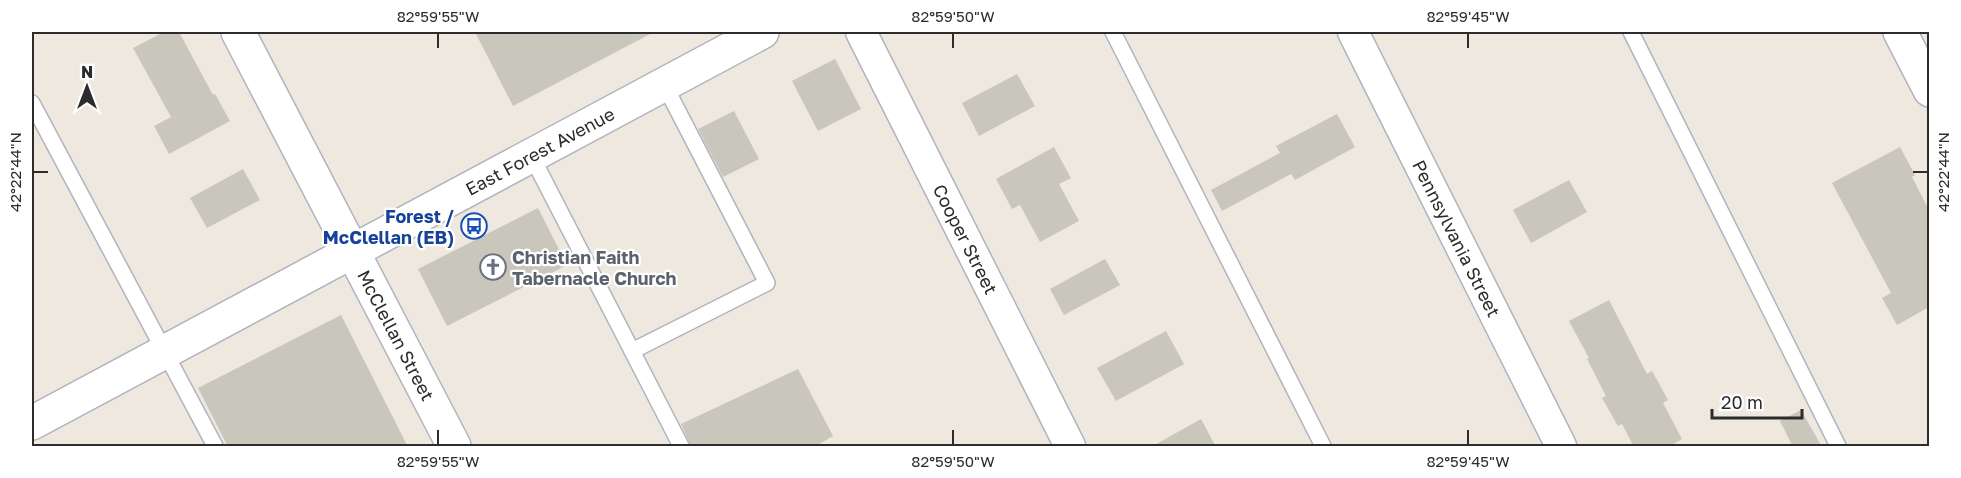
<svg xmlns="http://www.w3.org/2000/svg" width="1961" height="478" font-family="'Golos Text',sans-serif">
	<rect width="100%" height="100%" fill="#eee8de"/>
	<g fill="#c9c6bc">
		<path d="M164 32H179L213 95 215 94 230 121 169 154 154 126 171 117 133 48Z"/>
		<path d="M475 32H654L513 106Z"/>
		<path d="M835 59 861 109 818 131 792 81Z"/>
		<path d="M1017 74 1035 106 979 136 962 103Z"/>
		<path d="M734 111 759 159 723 177 698 129Z"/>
		<path d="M1337 114 1355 147 1295 180 1291 174 1222 211 1211 190 1280 153 1276 146Z"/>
		<path d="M1054 147 1071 178 1059 184 1079 221 1040 242 1020 205 1012 209 996 179Z"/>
		<path d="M1900 147 1915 175 1912 177 1929 210V307L1897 325 1882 298 1891 293 1832 183Z"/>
		<path d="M243 169 260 200 207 228 190 198Z"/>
		<path d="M1569 180 1587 212 1531 243 1513 210Z"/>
		<path d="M538 208 567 265 447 326 418 269Z"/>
		<path d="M1105 259 1120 285 1064 315 1050 289Z"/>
		<path d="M1609 300 1647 374 1652 371 1668 400 1663 403 1682 439 1668 447H1634L1622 424 1618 426 1602 398 1606 396 1587 359 1589 358 1569 321Z"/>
		<path d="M341 315 408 447H228L198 388Z"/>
		<path d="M1166 331 1184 364 1116 401 1097 368Z"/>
		<path d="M798 369 833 436 814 447H691L681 424Z"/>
		<path d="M1801 410 1822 447H1793L1780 421Z"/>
		<path d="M1201 419 1216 447H1151Z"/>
	</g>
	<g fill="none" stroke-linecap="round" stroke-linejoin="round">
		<g stroke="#b2b3c0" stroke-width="18">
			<g id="lane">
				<path d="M1113 32 1323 446"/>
				<path d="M1631 32 1838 446"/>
				<path d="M32 103 215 446"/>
				<path d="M531 155 681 446"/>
				<path d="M632 351 767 283 664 84"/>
			</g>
		</g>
		<g stroke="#b2b3c0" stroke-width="33">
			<g id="street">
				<path id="s1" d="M861 32 1070 446"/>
				<path id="s2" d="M1353 32 1561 446"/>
			</g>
		</g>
		<g stroke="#b2b3c0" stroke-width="36">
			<g id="secondary">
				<path id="s3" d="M238 32 454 446"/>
				<path d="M1900 32 1930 90"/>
				<path id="s4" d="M32 423 762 32"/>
			</g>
		</g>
		<use href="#lane" stroke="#fff" stroke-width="15"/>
		<use href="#street" stroke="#fff" stroke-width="30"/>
		<use href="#secondary" stroke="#fff" stroke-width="33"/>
	</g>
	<path fill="none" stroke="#2c2c2c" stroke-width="2" d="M438 33V48M953 33V48M1468 33V48M33 172H48M1913 172H1928M438 430V445M953 430V445M1468 430V445"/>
	<defs>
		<g id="bus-ring" transform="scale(1.35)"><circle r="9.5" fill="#fff" stroke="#1a4fb4" stroke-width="1.5"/><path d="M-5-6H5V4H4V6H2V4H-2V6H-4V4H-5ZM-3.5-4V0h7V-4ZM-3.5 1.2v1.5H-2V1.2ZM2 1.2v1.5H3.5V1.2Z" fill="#1a4fb4"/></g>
		<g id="church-ring" transform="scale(1.35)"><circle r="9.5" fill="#fff" stroke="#6b7280" stroke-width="1.5"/><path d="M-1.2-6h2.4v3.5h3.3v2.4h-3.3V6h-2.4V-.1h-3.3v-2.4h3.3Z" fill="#6b7280"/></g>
	</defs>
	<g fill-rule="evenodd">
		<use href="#bus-ring" x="474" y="226"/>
		<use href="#church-ring" x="493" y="267"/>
	</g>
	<g text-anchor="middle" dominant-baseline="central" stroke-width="4.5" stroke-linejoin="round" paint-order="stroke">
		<g font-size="18" fill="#2c2c2c" stroke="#fff">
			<text stroke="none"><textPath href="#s4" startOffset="576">East Forest Avenue</textPath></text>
			<text stroke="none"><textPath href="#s1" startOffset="232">Cooper Street</textPath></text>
			<text stroke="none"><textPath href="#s2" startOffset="231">Pennsylvania Street</textPath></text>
			<text stroke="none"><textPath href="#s3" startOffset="342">McClellan Street</textPath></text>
		</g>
		<g font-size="18" font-weight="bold" fill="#164399" stroke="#fff" text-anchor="end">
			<text x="454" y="216">Forest /<tspan x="454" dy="21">McClellan (EB)</tspan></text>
		</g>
		<g font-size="18" font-weight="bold" fill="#5b616d" stroke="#fff" text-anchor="start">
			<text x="512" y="257">Christian Faith<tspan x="512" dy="21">Tabernacle Church</tspan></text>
		</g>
	</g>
	<rect width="1961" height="478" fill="none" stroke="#ffffff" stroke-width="66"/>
	<g transform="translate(87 87)" stroke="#ffffff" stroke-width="4.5" paint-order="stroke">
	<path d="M0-4.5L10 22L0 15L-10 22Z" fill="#2c2c2c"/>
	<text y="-9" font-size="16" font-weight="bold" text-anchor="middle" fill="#2c2c2c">N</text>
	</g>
	<path d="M1712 409v9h90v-9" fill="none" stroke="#2c2c2c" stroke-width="3"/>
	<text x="1721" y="409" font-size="18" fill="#2c2c2c" stroke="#ffffff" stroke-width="4.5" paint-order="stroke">20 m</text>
	<rect x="33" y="33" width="1895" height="412" fill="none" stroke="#2c2c2c" stroke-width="2"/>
	<g font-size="15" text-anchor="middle" fill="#2c2c2c">
		<text x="438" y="22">82°59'55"W</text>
		<text x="953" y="22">82°59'50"W</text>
		<text x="1468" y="22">82°59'45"W</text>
		<text transform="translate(16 172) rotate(-90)" y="5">42°22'44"N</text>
		<text transform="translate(1944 172) rotate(-90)" y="5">42°22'44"N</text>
		<text x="438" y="467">82°59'55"W</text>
		<text x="953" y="467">82°59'50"W</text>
		<text x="1468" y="467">82°59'45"W</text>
	</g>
</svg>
